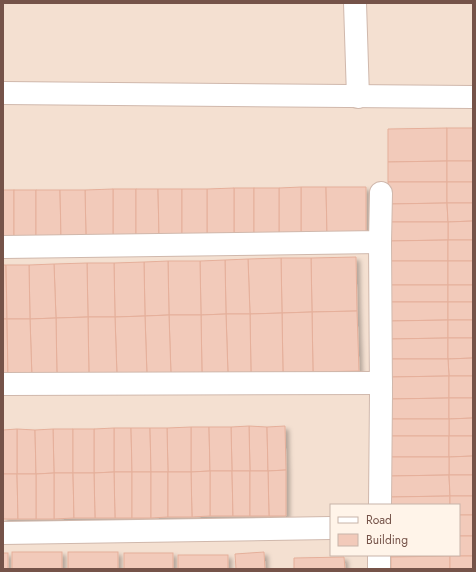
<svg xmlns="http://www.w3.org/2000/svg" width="476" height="572" font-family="Jost,sans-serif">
	<defs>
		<filter id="shadow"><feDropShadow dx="3.5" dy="3.5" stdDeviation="2" flood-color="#0004"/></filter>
	</defs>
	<rect width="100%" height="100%" fill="#fcf0e3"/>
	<path fill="#f4e0d1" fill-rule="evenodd" d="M3 3H473V569H3ZM331 505H459V555H331Z"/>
	<g fill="#f2caba" stroke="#e5af9a" filter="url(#shadow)">
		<path d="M447 128V161L388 162V129Z"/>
		<rect x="447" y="128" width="26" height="33"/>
		<path d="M447 161V182H388V162Z"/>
		<rect x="447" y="161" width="26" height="21"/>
		<path d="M388 182H447V203L389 204Z"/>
		<rect x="447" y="182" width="26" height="21"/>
		<path d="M301 187H326L327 235H301Z"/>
		<path d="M301 187V235L279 236V188Z"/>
		<path d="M326 187H366V235H327Z"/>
		<rect x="234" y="188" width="20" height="48"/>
		<path d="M234 188V236H207V189Z"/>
		<rect x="254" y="188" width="25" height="48"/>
		<rect x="113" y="189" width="23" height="48"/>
		<path d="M113 189V237H86L85 190Z"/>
		<path d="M136 189H158L159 237H136Z"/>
		<path d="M158 189H182V237H159Z"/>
		<path d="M182 189H207V236L182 237Z"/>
		<rect x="3" y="190" width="11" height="48"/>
		<rect x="14" y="190" width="22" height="48"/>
		<path d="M36 190H60L61 238H36Z"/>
		<path d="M60 190H85L86 237 61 238Z"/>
		<path d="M447 203 448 222H389V204Z"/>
		<path d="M447 203H473V221L448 222Z"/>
		<path d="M473 221V240H448V222Z"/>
		<path d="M389 222H448V240L388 241Z"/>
		<path d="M448 240V261H389L388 241Z"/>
		<rect x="448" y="240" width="25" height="21"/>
		<path d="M356 257 357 311 312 312 311 258Z"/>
		<path d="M281 258H311L312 312 282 313Z"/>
		<path d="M281 258 282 313 250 314 248 259Z"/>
		<path d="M248 259 250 314H226L225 260Z"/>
		<path d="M225 260 226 314 201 315 200 261Z"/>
		<path d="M168 261H200L201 315H169Z"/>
		<path d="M168 261 169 315 145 316 144 262Z"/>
		<rect x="389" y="261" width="59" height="24"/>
		<rect x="448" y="261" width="25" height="24"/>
		<path d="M144 262 145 316 115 317 114 263Z"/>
		<path d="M87 263H114L115 317H88Z"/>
		<path d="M87 263 88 317 56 318 54 264Z"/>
		<path d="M54 264 56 318 30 319 29 265Z"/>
		<path d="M3 265H6L7 319H3Z"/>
		<path d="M6 265H29L30 319H7Z"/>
		<rect x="389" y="285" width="59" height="17"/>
		<rect x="448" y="285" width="25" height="17"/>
		<path d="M389 302H448V320L389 321Z"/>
		<rect x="448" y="302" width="25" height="18"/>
		<path d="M357 311 359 371 313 372 312 312Z"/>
		<path d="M312 312 313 372 283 373 282 313Z"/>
		<path d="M282 313 283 373H251L250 314Z"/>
		<path d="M226 314H250L251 373 228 374Z"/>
		<path d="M226 314 228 374H202L201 315Z"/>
		<path d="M169 315H201L202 374 171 375Z"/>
		<path d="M169 315 171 375 147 376 145 316Z"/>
		<path d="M145 316 147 376H117L115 317Z"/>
		<path d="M88 317H115L117 376 89 377Z"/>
		<path d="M88 317 89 377 57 378 56 318Z"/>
		<path d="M56 318 57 378 32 379 30 319Z"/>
		<path d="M3 319H7L8 379H3Z"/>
		<path d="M7 319H30L32 379H8Z"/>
		<path d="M448 320V338L390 339 389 321Z"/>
		<rect x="448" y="320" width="25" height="18"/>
		<path d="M448 338V359H390V339Z"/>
		<path d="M448 338H473V358L448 359Z"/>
		<path d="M473 358V376H449L448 359Z"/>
		<path d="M390 359H448L449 376 390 377Z"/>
		<path d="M449 376V398L390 399V377Z"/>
		<rect x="449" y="376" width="24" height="22"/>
		<path d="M449 398V419H390V399Z"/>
		<path d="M449 398H473V418L449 419Z"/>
		<path d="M473 418V436H449V419Z"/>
		<rect x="390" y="419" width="59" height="17"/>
		<path d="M249 426 267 427 268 471H250Z"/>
		<path d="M249 426 250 471H232L231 427Z"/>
		<path d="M285 426 286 470 268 471 267 427Z"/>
		<path d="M191 427H209L210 471 191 472Z"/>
		<path d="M191 427V472H168L167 428Z"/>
		<path d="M209 427H231L232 471H210Z"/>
		<path d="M114 428H131L132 472H114Z"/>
		<path d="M114 428V472L94 473V429Z"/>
		<path d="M131 428H150L151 472H132Z"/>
		<path d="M150 428H167L168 472H151Z"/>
		<path d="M17 429 35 430 36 474H17Z"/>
		<path d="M17 429V474H3V430Z"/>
		<path d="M53 429H73V473H54Z"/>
		<path d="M53 429 54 473 36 474 35 430Z"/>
		<rect x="73" y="429" width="21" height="44"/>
		<rect x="390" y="436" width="59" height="21"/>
		<path d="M449 436H473V456L449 457Z"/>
		<path d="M473 456V475H449V457Z"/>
		<path d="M390 457H449V475L390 476Z"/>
		<path d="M286 470V516H269L268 471Z"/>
		<path d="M210 471H232L233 516H210Z"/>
		<path d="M210 471V516L192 517 191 472Z"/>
		<path d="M232 471H250V516H233Z"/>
		<path d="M250 471H268L269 516H250Z"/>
		<path d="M114 472H132V518H115Z"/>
		<path d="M114 472 115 518H95L94 473Z"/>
		<rect x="132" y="472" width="19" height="46"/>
		<path d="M151 472H168V517L151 518Z"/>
		<path d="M168 472H191L192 517H168Z"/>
		<path d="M54 473H73L74 518 54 519Z"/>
		<path d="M54 473V519H36V474Z"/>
		<path d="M73 473H94L95 518H74Z"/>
		<path d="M3 474H17L18 519H3Z"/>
		<path d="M17 474H36V519H18Z"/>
		<path d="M449 475 450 496 390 497V476Z"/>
		<path d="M449 475H473V496H450Z"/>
		<path d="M450 496V505H391L390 497Z"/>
		<path d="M450 496H473V515H459V505H450Z"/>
		<rect x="459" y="515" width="14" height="21"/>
		<path d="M459 536H473V556H450V555H459Z"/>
		<rect x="12" y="552" width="50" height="17"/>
		<rect x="68" y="552" width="50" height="17"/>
		<path d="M264 552 265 569H236L235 554Z"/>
		<rect x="3" y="553" width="5" height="16"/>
		<rect x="124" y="553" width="49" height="16"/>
		<rect x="178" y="555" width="50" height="14"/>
		<path d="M391 555H450V556L391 557Z"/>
		<path d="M450 556V569H391V557Z"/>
		<rect x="450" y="556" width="23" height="13"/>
		<path d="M344 557 345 569H294V558Z"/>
	</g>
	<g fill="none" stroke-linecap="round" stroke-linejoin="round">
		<g stroke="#d0b8ac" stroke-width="24">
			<g id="minor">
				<path d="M355 3 358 97"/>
				<path d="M3 93 473 97"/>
				<path d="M3 247 380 242 381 193"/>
				<path d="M3 384 381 383"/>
				<path d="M380 505 381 394 380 242"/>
				<path d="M3 533 331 528"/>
				<path d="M379 569V555"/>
			</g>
		</g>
		<use href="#minor" stroke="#fff" stroke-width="22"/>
	</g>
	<rect width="476" height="572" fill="none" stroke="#755349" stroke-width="8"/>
	<rect x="330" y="504" width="130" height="52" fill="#fff4e9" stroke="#c8b4a9"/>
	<rect x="338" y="517" width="20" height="6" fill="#ffffff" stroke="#c8b4a9"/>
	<text x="366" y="524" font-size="12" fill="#755349">Road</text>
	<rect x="338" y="534" width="20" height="12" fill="#f2caba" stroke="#c8b4a9"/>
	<text x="366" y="544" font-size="12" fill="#755349">Building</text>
</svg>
